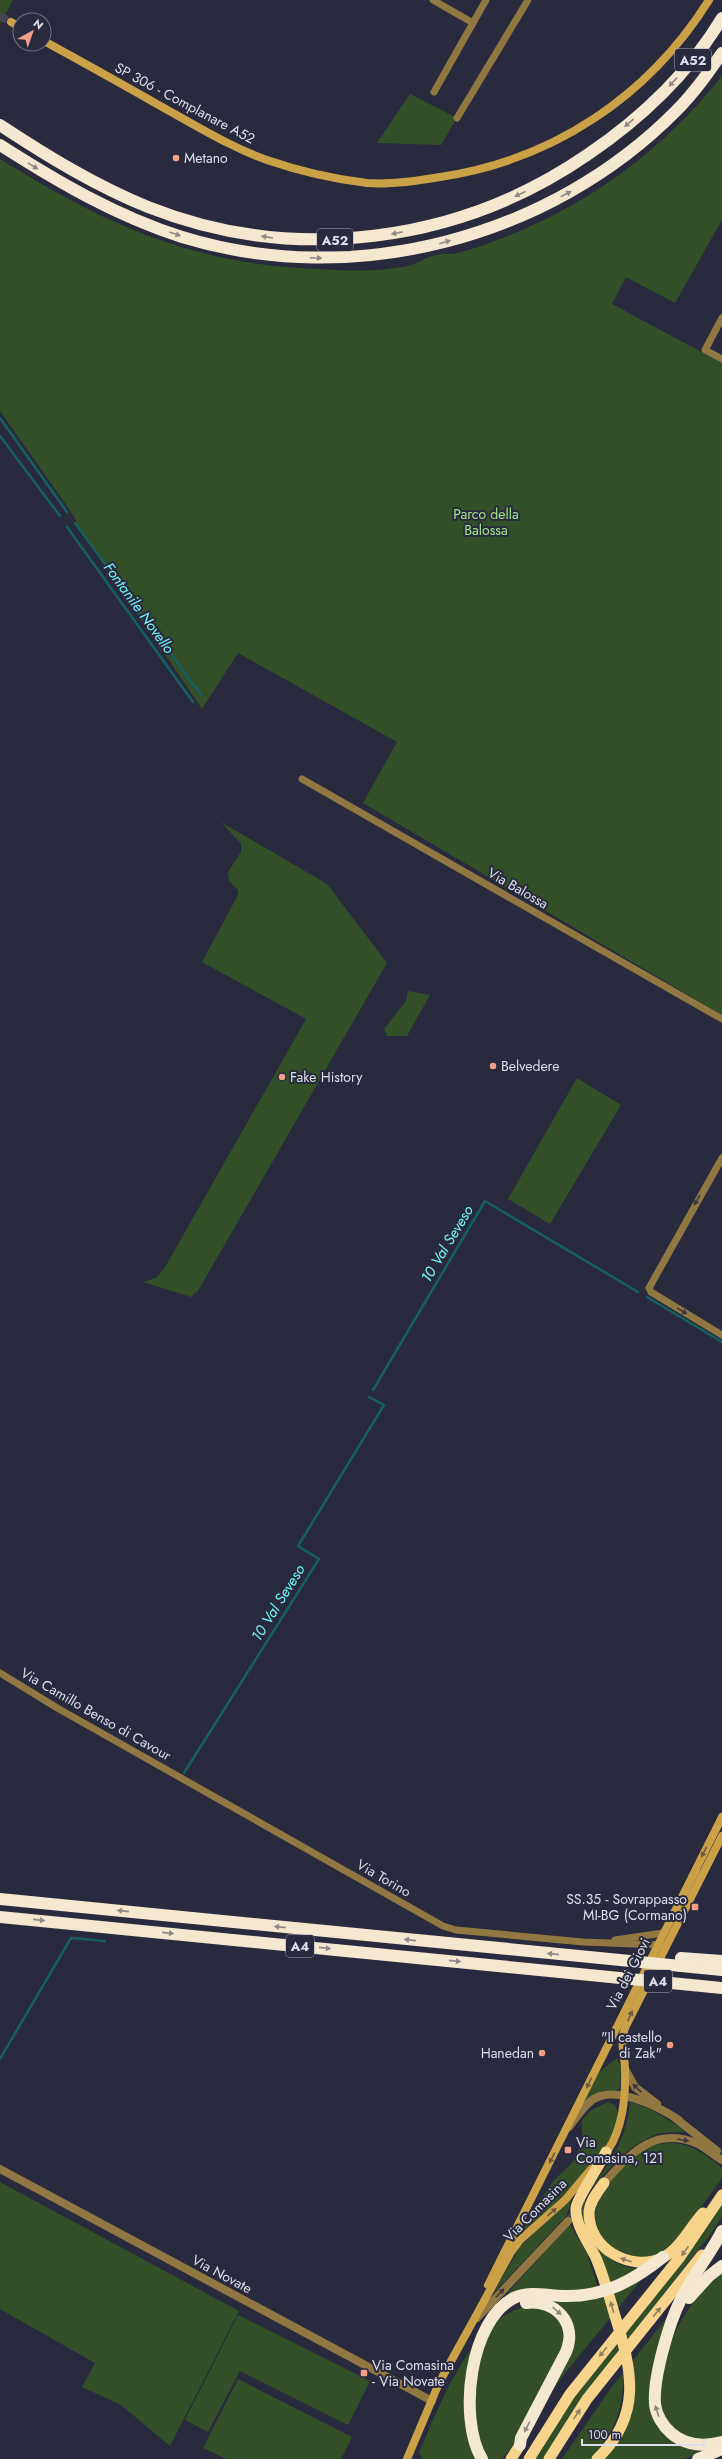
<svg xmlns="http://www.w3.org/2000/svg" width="722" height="2459" font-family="Jost,sans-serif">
	<rect width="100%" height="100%" fill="#292a3d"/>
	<g fill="#334f27">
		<path d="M0 0H13L0 25Z"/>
		<path d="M722 76V220L675 303 626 277 612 304 722 363V1015L363 803 397 742 238 653 202 709 78 527 74 516 0 411V159C105 224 188 263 314 269 338 270 362 272 386 269 395 268 406 267 414 264 422 261 428 256 437 255 442 253 447 254 453 254 472 250 492 242 510 235 595 201 665 147 722 76Z"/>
		<path d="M410 94 457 118 441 145 377 143Z"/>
		<path d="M221 822 327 884 387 963 198 1291 191 1297 143 1282 156 1278 164 1269 306 1019 202 962 238 895V890L229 881 228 872 241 852V844Z"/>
		<path d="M408 991 430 995 407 1036H387L384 1029 406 1001Z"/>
		<path d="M577 1078 621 1105 550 1224 508 1199Z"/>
		<path d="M617 2058 621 2068 620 2088 579 2111 598 2073Z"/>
		<path d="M608 2102 615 2105C635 2137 543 2215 522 2233L532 2212 554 2180 573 2162 582 2142V2120L591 2110Z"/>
		<path d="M630 2102 652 2110 686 2131C677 2134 667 2131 658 2134 628 2144 608 2170 588 2193L587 2192C610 2166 627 2138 630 2102Z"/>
		<path d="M673 2143C694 2145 706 2155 722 2168V2178L681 2235 656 2257H621C611 2247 599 2237 595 2223 590 2200 626 2156 646 2148 655 2144 664 2143 673 2143Z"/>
		<path d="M0 2182 239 2311 170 2446 121 2405 82 2387 95 2363 0 2309Z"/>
		<path d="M583 2194C588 2206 585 2216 588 2228 595 2252 616 2268 641 2269L607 2289 587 2237 578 2201Z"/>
		<path d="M573 2195 567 2215 492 2295 520 2247Z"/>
		<path d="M722 2203V2217L710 2235 588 2390 543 2459H534L572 2399Z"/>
		<path d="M570 2224 587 2253 598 2289 498 2304Z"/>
		<path d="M722 2273V2438C716 2440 707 2443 701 2442 644 2436 658 2369 675 2333 686 2309 702 2290 722 2273Z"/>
		<path d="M640 2281 562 2377 539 2410 573 2339 552 2302C585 2302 612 2298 640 2281Z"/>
		<path d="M535 2305C557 2316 564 2320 563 2346L513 2446 502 2459H422L419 2453C440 2405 475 2309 535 2305Z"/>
		<path d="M670 2314 651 2409 656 2425 664 2434 675 2444 699 2451 698 2454 684 2459H603L611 2450 631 2379 623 2385C621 2419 612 2432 592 2459H562L611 2388Z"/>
		<path d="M238 2315 370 2381 348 2425 240 2371 208 2432 185 2420Z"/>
		<path d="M238 2379 352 2437 341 2459H226L203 2448Z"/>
	</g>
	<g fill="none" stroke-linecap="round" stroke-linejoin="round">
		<g stroke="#165f61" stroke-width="2.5">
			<path d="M0 418 67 512"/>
			<path d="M0 436 60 516"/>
			<path d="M75 523 201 695"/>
			<path d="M67 527 193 702"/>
			<path d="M647 1297 722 1342"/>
			<path d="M373 1390 485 1201 638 1292"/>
			<path d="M184 1773 319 1559 298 1546 384 1405 369 1397"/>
			<path d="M0 2059 71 1938 105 1941"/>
		</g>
		<path stroke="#444557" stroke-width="8" stroke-dasharray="8 4" stroke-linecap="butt" d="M568 2221 586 2202"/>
		<path stroke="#444557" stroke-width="8" stroke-dasharray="8 4" stroke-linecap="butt" d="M0 16 11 22"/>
		<g stroke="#917742" stroke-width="7">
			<path d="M433 0 473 23"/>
			<path d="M434 92 486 0"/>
			<path d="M457 118 528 0"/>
			<path d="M722 318 705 350 722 359"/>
			<path d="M302 779 722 1019"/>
			<path d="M722 1158 649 1288 651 1292 722 1335"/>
			<path d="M0 1673 59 1709 443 1926 456 1930 583 1942 661 1945"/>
			<path d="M682 1906 699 1874"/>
			<path d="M615 1940 663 1933"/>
		</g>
		<g stroke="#917742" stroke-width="8">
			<path d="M625 2069 635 2087 657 2104"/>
			<path d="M674 2117 717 2151"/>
			<path d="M569 2127C576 2118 582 2108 591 2101 613 2083 659 2107 679 2120"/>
			<path d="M0 2169 432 2401"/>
			<path d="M600 2187C627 2158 651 2125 696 2143 705 2147 713 2155 722 2160"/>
			<path d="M477 2318 568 2221"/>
		</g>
		<g stroke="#cba147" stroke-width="8">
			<path d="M11 22 20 27"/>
			<path d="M44 41C86 64 129 88 171 112 202 129 233 148 267 160 299 171 333 179 367 183 391 185 417 181 440 177 553 160 648 97 709 0"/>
			<path d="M603 2157C623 2133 626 2097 625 2068 624 2053 620 2043 625 2028L722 1836"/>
			<path d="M488 2285 722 1817"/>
			<path d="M407 2459 439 2383 511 2252 520 2240 565 2200 592 2168"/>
		</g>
		<g stroke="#f6d48c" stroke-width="11">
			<path d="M604 2183C598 2191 590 2201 589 2212 588 2249 631 2272 662 2258 680 2249 690 2227 703 2213"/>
			<path d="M511 2459 520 2445"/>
			<path d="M529 2459 570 2394 680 2257 722 2195"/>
			<path d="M549 2459 587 2399 702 2255"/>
			<path d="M597 2459C643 2415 632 2370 615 2316 609 2296 604 2277 596 2258 589 2243 575 2225 576 2208 577 2198 600 2165 606 2152"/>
		</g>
		<g stroke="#f5e8d0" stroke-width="12">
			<path d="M0 125C47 156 96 186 148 207 294 265 459 243 587 155 640 119 689 73 722 18"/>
			<path d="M0 145C58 182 116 216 182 237 354 290 550 238 676 111 694 93 708 73 722 53"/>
			<path d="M0 1899 722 1970"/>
			<path d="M0 1917 722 1988"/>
			<path d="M681 1958 722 1961"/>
			<path d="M722 2231C710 2255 693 2275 681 2299 669 2323 653 2377 655 2404 656 2415 663 2426 671 2433 686 2446 703 2447 722 2442"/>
			<path d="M689 2298 709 2276 722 2266"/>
			<path d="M520 2445 521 2438 566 2352C578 2323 555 2299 526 2303"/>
			<path d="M482 2459C458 2419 469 2318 516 2297 531 2291 549 2296 564 2296 604 2297 633 2281 663 2257"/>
			<path d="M698 2459 722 2449"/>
		</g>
	</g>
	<defs><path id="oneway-solid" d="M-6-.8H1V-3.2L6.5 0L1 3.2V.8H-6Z"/></defs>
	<g fill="#8f8986">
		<use href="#oneway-solid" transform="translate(673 82) rotate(133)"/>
		<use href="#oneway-solid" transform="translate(629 123) rotate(140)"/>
		<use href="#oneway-solid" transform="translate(33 166) rotate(32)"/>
		<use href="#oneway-solid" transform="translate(520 194) rotate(156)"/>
		<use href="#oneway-solid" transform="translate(566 194) rotate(-27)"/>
		<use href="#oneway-solid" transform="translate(397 233) rotate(169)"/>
		<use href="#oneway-solid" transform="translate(175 234) rotate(19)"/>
		<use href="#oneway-solid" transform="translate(267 237) rotate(-171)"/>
		<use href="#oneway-solid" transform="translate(445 242) rotate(-16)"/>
		<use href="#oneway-solid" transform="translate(316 258) rotate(3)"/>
		<use href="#oneway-solid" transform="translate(123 1911) rotate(-174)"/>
		<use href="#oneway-solid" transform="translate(39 1920) rotate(6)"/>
		<use href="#oneway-solid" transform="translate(280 1927) rotate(-174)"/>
		<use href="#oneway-solid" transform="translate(168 1933) rotate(6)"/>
		<use href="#oneway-solid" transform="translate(410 1940) rotate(-174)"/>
		<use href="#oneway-solid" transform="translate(325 1948) rotate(6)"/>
		<use href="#oneway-solid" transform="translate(553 1954) rotate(-174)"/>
		<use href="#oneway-solid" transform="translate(455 1961) rotate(6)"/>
		<use href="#oneway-solid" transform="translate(557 2311) rotate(42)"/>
		<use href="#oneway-solid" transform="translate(657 2411) rotate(-108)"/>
		<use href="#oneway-solid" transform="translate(527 2427) rotate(117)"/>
	</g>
	<g fill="#3e393e">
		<use href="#oneway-solid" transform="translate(697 1200) rotate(120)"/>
		<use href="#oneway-solid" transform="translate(682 1311) rotate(31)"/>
		<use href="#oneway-solid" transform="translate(637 2088) rotate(-137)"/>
		<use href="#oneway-solid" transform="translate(683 2140) rotate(10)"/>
		<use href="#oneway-solid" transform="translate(500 2293) rotate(-46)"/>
	</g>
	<g fill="#6a5a41">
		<use href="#oneway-solid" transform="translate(704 1852) rotate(117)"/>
		<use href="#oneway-solid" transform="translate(630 2016) rotate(-66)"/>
		<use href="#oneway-solid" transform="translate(589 2083) rotate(116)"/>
		<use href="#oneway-solid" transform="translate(552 2158) rotate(117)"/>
		<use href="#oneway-solid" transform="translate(552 2212) rotate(-41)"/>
	</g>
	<g fill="#907f64">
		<use href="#oneway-solid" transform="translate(685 2251) rotate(126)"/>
		<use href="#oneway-solid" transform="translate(626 2260) rotate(-163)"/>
		<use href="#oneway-solid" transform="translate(612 2307) rotate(-107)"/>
		<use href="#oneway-solid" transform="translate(657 2312) rotate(-51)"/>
		<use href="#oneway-solid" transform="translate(603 2352) rotate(129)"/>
		<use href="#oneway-solid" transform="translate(577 2414) rotate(-56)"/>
	</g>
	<g fill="#f49e8a" stroke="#292a3d" stroke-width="1.5">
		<circle cx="176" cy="158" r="4"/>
		<circle cx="493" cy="1066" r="4"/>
		<circle cx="282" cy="1077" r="4"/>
		<rect x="691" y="1903" width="8" height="8" rx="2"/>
		<circle cx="670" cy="2045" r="4"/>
		<circle cx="542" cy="2053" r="4"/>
		<rect x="564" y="2146" width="8" height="8" rx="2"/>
		<rect x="360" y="2369" width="8" height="8" rx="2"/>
	</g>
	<g text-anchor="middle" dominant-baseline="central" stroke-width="4" stroke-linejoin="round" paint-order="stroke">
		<g fill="#292a3d" stroke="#a8a9b8" stroke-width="1">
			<rect x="675" y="49" width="36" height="22" rx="3"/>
			<rect x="317" y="229" width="36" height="22" rx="3"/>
			<rect x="286" y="1935" width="28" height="22" rx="3"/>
			<rect x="644" y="1970" width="28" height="22" rx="3"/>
		</g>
		<g font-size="13" font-weight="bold" fill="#dedfec">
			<text x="693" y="60">A52</text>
			<text x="335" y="240">A52</text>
			<text x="300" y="1946">A4</text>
			<text x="658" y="1981">A4</text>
		</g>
		<g font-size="14" fill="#dedfec" stroke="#292a3d">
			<text transform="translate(185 103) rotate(28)">SP 306 - Complanare A52</text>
			<text transform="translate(518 888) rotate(30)">Via Balossa</text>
			<text transform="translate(96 1714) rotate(30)">Via Camillo Benso di Cavour</text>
			<text transform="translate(384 1878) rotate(30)">Via Torino</text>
			<text transform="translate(628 1974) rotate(-63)">Via dei Giovi</text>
			<text transform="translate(535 2210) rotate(-45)">Via Comasina</text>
			<text transform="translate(222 2274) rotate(28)">Via Novate</text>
		</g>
		<g font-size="14" fill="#dedfec" stroke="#292a3d" text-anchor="start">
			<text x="184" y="158">Metano</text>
			<text x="501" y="1066">Belvedere</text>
			<text x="290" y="1077">Fake History</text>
			<text x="687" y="1899" text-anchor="end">SS.35 - Sovrappasso<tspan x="687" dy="16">MI-BG (Cormano)</tspan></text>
			<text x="662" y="2037" text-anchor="end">"Il castello<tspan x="662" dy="16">di Zak"</tspan></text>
			<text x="534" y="2053" text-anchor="end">Hanedan</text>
			<text x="576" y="2142">Via<tspan x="576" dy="16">Comasina, 121</tspan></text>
			<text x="372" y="2365">Via Comasina<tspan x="372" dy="16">- Via Novate</tspan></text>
		</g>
		<g font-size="14" fill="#a2e585" stroke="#292a3d">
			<text x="486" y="514">Parco della<tspan x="486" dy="16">Balossa</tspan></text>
		</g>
		<g font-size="15" font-style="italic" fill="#72f4f9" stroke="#292a3d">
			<text transform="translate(139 608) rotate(54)">Fontanile Novello</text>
			<text transform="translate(447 1244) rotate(-59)">10 Val Seveso</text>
			<text transform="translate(278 1603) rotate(-58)">10 Val Seveso</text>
		</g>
	</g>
	<g transform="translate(32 32) rotate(40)"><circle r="19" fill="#292a3d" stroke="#717283"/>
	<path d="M0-3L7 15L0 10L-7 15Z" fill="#f49e8a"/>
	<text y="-6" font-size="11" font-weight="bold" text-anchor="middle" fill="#dedfec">N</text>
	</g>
	<path d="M582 2439v6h122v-6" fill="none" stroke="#dedfec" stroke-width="2"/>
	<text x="588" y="2439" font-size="12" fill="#dedfec" stroke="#292a3d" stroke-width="3" paint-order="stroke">100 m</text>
</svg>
